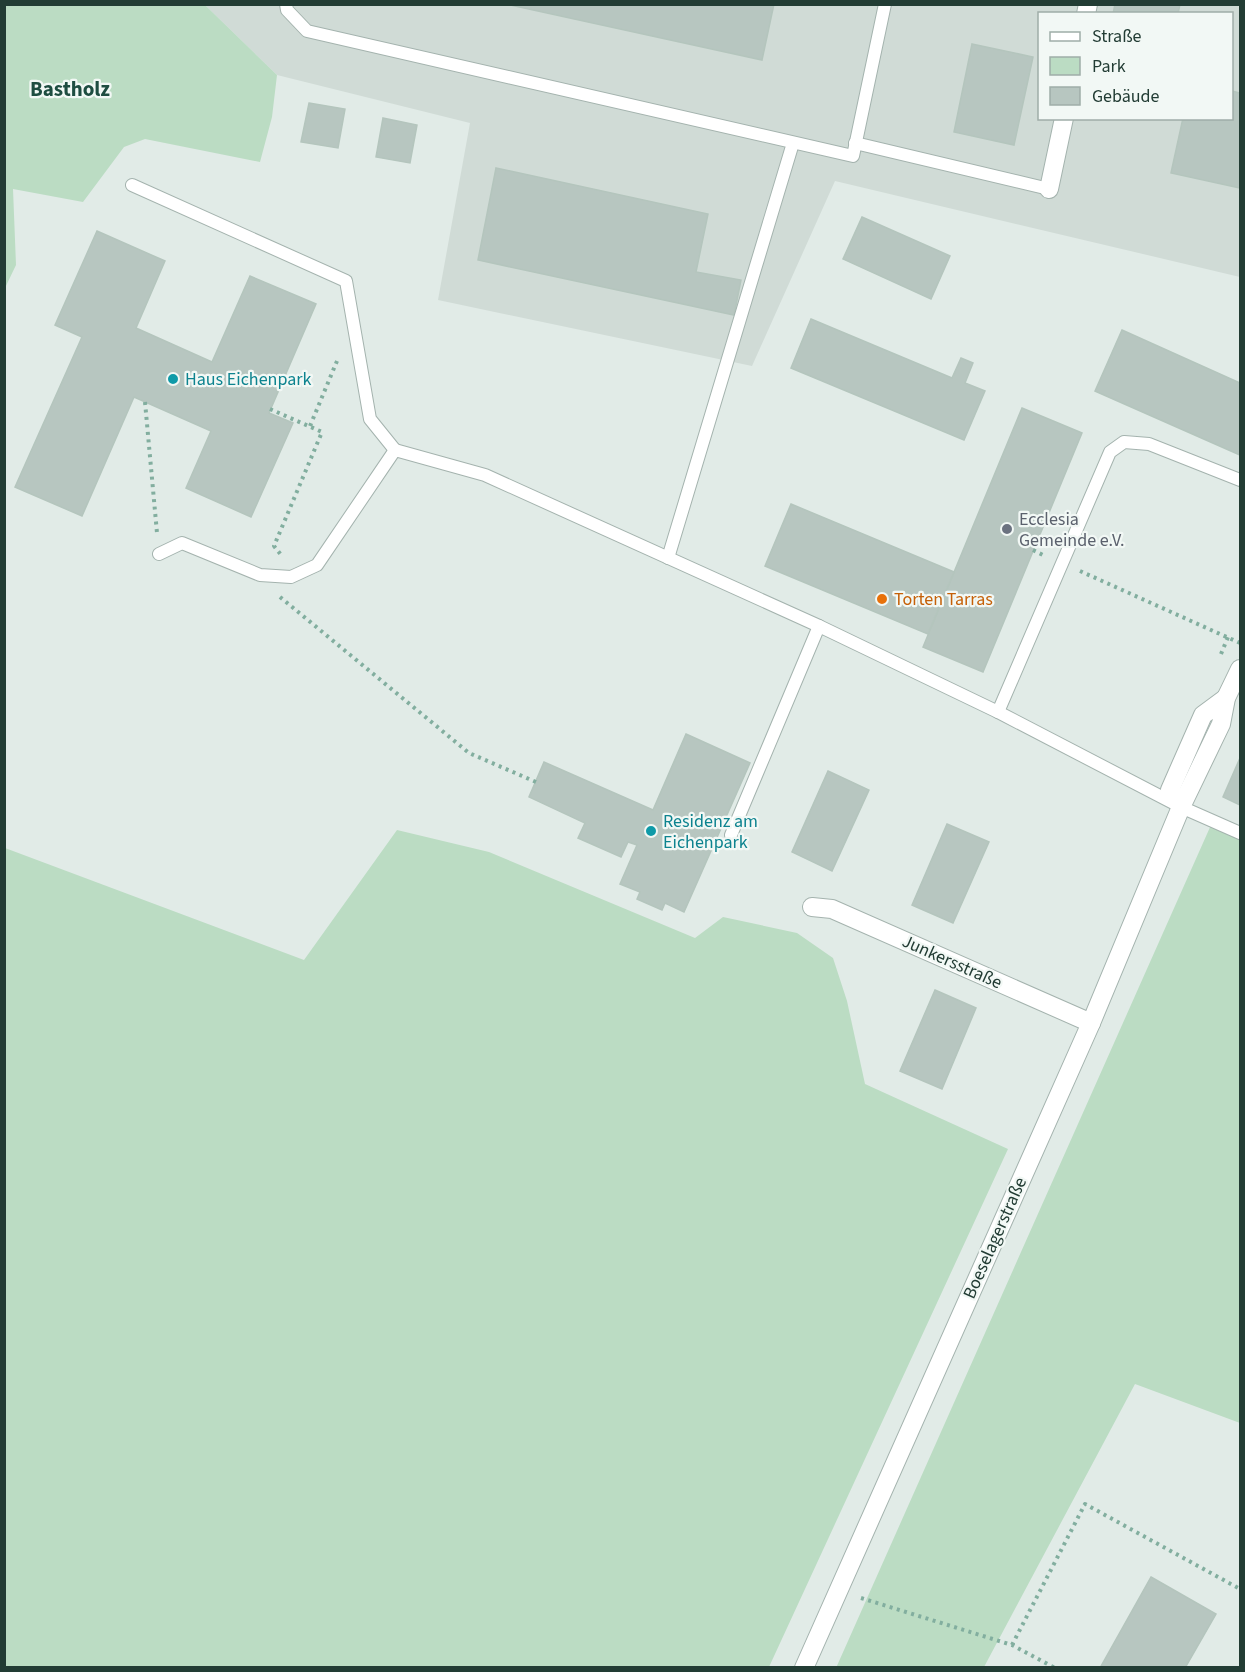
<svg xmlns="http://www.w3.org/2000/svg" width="1245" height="1672" font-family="'Source Sans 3',sans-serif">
	<rect width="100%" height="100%" fill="#e1ebe7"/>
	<path fill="#d0dbd6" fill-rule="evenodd" d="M205 5H1240V277L835 181 752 366 438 300 470 123 277 75ZM1040 14H1232V118H1040Z"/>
	<g fill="#bbdcc3">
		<path d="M4 5H205L277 75 272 117 260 162 145 139 124 147 83 202 13 189 16 265 5 288Z"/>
		<path d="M1211 825 1240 838V1423L1135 1384 984 1667 836 1668Z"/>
		<path d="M397 830 489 852 695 938 723 917 797 933 833 958 847 1001 865 1084 1008 1149 769 1667H5V848L304 960Z"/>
	</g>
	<g fill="#b7c6c0" stroke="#b4c5bd" stroke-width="1.5">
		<path d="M506 4H774L762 60Z"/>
		<path d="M1115 4H1180L1178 14H1113Z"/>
		<path d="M972 44 1033 57 1014 145 954 132Z"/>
		<path d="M1232 91 1240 93V188L1171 173 1183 118H1232Z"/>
		<path d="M309 103 345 109 338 148 301 142Z"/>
		<path d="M383 118 417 125 410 163 376 157Z"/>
		<path d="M496 168 708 214 696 272 741 280 734 315 478 260Z"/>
		<path d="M862 217 950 256 931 299 843 259Z"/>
		<path d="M97 231 165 261 136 328 212 362 250 276 316 304 269 413 293 423 251 517 186 488 211 431 134 397 82 516 15 487 82 337 55 325Z"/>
		<path d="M811 319 952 378 961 358 973 363 965 383 985 391 964 440 791 368Z"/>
		<path d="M1122 330 1240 383V455L1095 391Z"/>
		<path d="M1022 408 1082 433 983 672 923 647Z"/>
		<path d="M791 504 954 572 928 634 765 566Z"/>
		<path d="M686 734 750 763 684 912 665 903 662 910 637 899 640 892 620 884 637 845 628 842 621 857 578 838 585 823 529 797 544 762 653 810Z"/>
		<path d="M1240 758V805L1223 797Z"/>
		<path d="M828 771 869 790 832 871 792 852Z"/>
		<path d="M947 824 989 842 953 923 912 905Z"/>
		<path d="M935 990 976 1008 942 1089 900 1071Z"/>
		<path d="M1151 1577 1216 1614 1185 1668H1100Z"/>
	</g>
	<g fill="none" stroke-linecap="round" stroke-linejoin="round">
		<g stroke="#a4b3ae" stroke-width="14">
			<g id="service">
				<path d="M286 4 287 10 307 31 853 156 885 4"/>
				<path d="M855 143 1049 189"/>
				<path d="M132 185 346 281 370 419 395 450"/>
				<path d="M159 554 182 543 260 575 291 577 317 565 395 450 485 475 819 626 998 712 1181 807 1240 833"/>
				<path d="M668 558 793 143"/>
				<path d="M998 712 1110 452 1124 442 1149 444 1240 480"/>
				<path d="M731 835 819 626"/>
			</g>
		</g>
		<g stroke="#a4b3ae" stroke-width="20">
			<g id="minor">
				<path d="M1086 14 1088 4"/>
				<path d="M1049 189 1064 118"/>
				<path d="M1181 807 1170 790 1203 715 1226 698"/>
				<path d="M812 907 832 909 1091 1023"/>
				<path d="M804 1668 1091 1023 1181 807 1221 724 1226 698 1240 669"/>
			</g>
		</g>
		<g stroke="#82ae9f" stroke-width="4" stroke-dasharray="3 4.5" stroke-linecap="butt">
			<path d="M145 402 157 533"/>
			<path d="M270 409 322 432 274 546 282 556"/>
			<path d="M310 426 337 361"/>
			<path d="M1033 550 1043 555"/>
			<path d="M1080 571 1240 643"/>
			<path d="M280 597 469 753 536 782"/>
			<path d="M1221 654 1228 637"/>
			<path d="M861 1598 1012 1645 1055 1668"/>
			<path d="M1012 1645 1085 1504 1240 1589"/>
		</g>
		<use href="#service" stroke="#fff" stroke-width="12"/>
		<use href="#minor" stroke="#fff" stroke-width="18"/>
	</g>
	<g fill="#0f9aa8" stroke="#f2f8f5" stroke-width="2">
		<circle cx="173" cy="379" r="6"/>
		<circle cx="651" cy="831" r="6"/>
	</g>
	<circle fill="#6b7280" stroke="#f2f8f5" stroke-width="2" cx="1007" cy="529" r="6"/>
	<circle fill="#e8710a" stroke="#f2f8f5" stroke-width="2" cx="882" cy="599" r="6"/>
	<g text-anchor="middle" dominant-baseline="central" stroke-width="4.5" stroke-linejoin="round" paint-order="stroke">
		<g font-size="18" fill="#0d838f" stroke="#f2f8f5" text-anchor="start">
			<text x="185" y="379">Haus Eichenpark</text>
			<text x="663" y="821">Residenz am<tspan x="663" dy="21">Eichenpark</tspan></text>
		</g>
		<g font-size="18" fill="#5b616d" stroke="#f2f8f5" text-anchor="start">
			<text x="1019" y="519">Ecclesia<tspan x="1019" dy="21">Gemeinde e.V.</tspan></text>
		</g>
		<g font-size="18" fill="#c56008" stroke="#f2f8f5" text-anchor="start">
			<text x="894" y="599">Torten Tarras</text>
		</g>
		<g font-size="18" fill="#223c34" stroke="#f2f8f5">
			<text transform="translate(952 962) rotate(24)">Junkersstraße</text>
			<text transform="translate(995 1238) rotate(-66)">Boeselagerstraße</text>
		</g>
		<g font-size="21" font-weight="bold" fill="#1e4d41" stroke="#f2f8f5">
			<text x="70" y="89">Bastholz</text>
		</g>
	</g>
	<rect width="1245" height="1672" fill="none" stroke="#223c34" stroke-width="12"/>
	<rect x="1038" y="12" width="195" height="108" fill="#f2f8f5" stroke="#9fada8" stroke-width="1.5"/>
	<rect x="1050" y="32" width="30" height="9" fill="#ffffff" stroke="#9fada8" stroke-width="1.5"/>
	<text x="1092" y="42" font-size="18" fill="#223c34">Straße</text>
	<rect x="1050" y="57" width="30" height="18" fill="#bbdcc3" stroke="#9fada8" stroke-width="1.5"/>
	<text x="1092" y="72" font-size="18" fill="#223c34">Park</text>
	<rect x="1050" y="87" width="30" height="18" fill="#b7c6c0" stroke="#9fada8" stroke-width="1.5"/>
	<text x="1092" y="102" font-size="18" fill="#223c34">Gebäude</text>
</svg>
